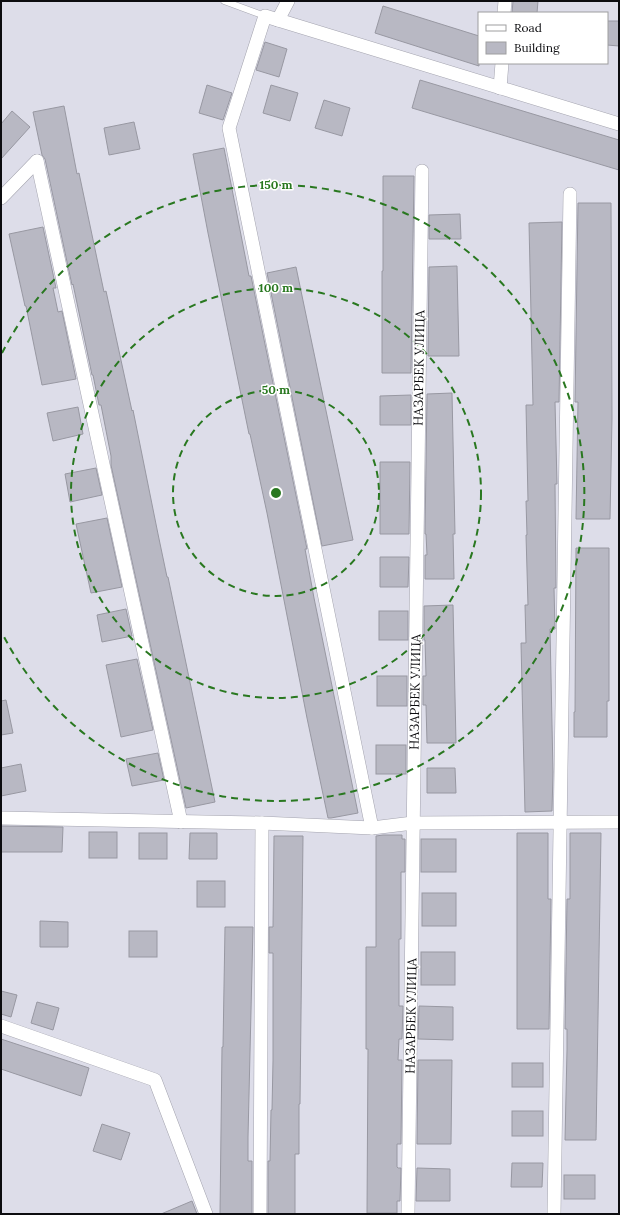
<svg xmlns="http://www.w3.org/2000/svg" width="620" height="1215" font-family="Lora,serif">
	<rect width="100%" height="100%" fill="#dddde9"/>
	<g fill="#b8b8c3" stroke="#9898a2">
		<path d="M513 1H538L537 13H512Z"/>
		<path d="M383 6 479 36V66L375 33Z"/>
		<path d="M607 21H619V46L607 45Z"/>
		<path d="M265 42 287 49 279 77 256 70Z"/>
		<path d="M420 80 619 140V170L412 108Z"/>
		<path d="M207 85 232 93 223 120 199 113Z"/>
		<path d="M271 85 298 93 290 121 263 113Z"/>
		<path d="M324 100 350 108 342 136 315 128Z"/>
		<path d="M64 106 77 174 79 173 104 292 106 291 132 411 133 410 158 534 167 577H168L215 802 186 808 111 465V456L101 405H99L93 375H92L73 284 72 285 45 159 42 155 33 112Z"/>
		<path d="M12 111 30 127 1 159V124Z"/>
		<path d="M134 122 140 149 109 155 104 128Z"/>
		<path d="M224 148 249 276H251L307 549H305L314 598 358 813 331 818H328L307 718 267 513 250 434H249L208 233 193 154Z"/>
		<path d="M383 176H414L411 373H382V271H383Z"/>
		<path d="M578 203H611L612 418 610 519H576L578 402H575Z"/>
		<path d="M460 214 461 239H429V215Z"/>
		<path d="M562 222 559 402H555L557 484H555L556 588H554L555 629H550L553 772 552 811 525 812 521 643H526L525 605H528L526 535H527L526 501H528L526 405H533L529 223Z"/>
		<path d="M43 227 56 288H53L58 312 62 311 76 379 42 385 26 306H25L9 234Z"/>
		<path d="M457 266 459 356H428L429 267Z"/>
		<path d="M296 267 353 540 322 546 267 273Z"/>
		<path d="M452 393 455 534H453L454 579H425V555H427L426 534H425L427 394Z"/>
		<path d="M411 395V425H380V396Z"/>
		<path d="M78 407 83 434 53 441 47 413Z"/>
		<path d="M380 462H410L409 534H380Z"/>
		<path d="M96 468 102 495 70 502 65 474Z"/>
		<path d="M107 518 122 587 91 593 76 524Z"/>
		<path d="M576 548H609V701H607V737H574V712H575Z"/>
		<path d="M380 557H409L408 587H380Z"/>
		<path d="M453 605 456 743H427L426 705H423V676H426L425 640H424V606Z"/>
		<path d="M126 609 132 636 102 642 97 615Z"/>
		<rect x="379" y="611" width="29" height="29"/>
		<path d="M137 659 153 730 121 737 106 665Z"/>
		<rect x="377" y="676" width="30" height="30"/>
		<path d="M6 700 13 733 1 735V701Z"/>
		<rect x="376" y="745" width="30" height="29"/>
		<path d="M158 753 164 780 132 786 126 759Z"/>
		<path d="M21 764 26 791 1 796V768Z"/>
		<path d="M427 768H455L456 793H427Z"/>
		<path d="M1 826 63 827 62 852H1Z"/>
		<rect x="89" y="832" width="28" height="26"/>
		<rect x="139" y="833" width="28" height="26"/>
		<path d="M190 833H217V859H189Z"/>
		<path d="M517 833H548V899H551L549 1029H517Z"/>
		<path d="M570 833H601L596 1140H565L567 1050V1029H565L567 899H570Z"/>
		<path d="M383 835H402V839H405V872H401V939H399V1006H403L402 1039H399L398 1060H402L401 1144H397V1167L398 1168H401L400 1201H397V1213H367L368 1049H366V947H376V836Z"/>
		<path d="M274 836H303L300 1104H299V1154H295V1214H268V1161H270L271 1110H272L273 1061V953H269V927H273Z"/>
		<rect x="421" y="839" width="35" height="33"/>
		<rect x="197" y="881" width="28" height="26"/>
		<rect x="422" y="893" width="34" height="33"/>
		<path d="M40 921 68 922V947H40Z"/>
		<path d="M225 927H253L248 1137V1161H252V1214H220L222 1047H223Z"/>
		<rect x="129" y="931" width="28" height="26"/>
		<rect x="421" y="952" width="34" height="33"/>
		<path d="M1 991 17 995 11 1017 1 1014Z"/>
		<path d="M37 1002 59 1008 53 1030 31 1023Z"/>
		<path d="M419 1006 453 1007V1040L418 1039Z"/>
		<path d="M1 1039 89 1068 81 1096 1 1069Z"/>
		<path d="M418 1060H452L451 1144H417Z"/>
		<rect x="512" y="1063" width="31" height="24"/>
		<rect x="512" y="1111" width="31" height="25"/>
		<path d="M102 1124 130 1133 121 1160 93 1151Z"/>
		<path d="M512 1163H543L542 1187H511Z"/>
		<path d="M417 1168 450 1169V1201H416Z"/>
		<rect x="564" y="1175" width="31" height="24"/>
		<path d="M192 1201 197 1214H161Z"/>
	</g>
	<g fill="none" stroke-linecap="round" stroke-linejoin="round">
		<g stroke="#a4a4af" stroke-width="7">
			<path id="service" d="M224 1 265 16"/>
		</g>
		<g stroke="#a4a4af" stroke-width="14">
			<g id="minor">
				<path d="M504 13 505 1"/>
				<path d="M278 20 288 1"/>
				<path d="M500 88 502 63"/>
				<path d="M37 161 181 822"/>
				<path d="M1 198 37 161"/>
				<path d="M1 818 262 823 372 828 413 823 619 822"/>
				<path d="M372 828 229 128 265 16 619 124"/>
				<path d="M1 1026 155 1080 206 1214"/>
				<path d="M260 1214 262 823"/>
				<path d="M408 1214 422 171"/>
				<path d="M554 1214 570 194"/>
			</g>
		</g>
		<use href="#service" stroke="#fff" stroke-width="6"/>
		<use href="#minor" stroke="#fff" stroke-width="13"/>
	</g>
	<g fill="none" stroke="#297820" stroke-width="2" stroke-dasharray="7 5">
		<circle cx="276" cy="493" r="103"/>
		<circle cx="276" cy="493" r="205"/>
		<path d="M2 353A308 308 0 1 1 2 633"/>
	</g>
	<g text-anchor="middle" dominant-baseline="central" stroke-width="3" stroke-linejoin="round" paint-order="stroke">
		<g font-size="13" fill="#0c0c0f" stroke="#fff">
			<text transform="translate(419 368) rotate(-89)">НАЗАРБЕК УЛИЦА</text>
			<text transform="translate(415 692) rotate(-89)">НАЗАРБЕК УЛИЦА</text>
			<text transform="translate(411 1016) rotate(-89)">НАЗАРБЕК УЛИЦА</text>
		</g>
	</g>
	<circle cx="276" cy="493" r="6" fill="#297820" stroke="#fff" stroke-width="2"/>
	<g font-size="12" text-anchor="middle" font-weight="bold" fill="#297820" stroke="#fff" stroke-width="3" stroke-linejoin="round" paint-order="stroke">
		<text x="276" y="189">150 m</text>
		<text x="276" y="292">100 m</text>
		<text x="276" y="394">50 m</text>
	</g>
	<rect width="620" height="1215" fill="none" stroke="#0c0c0f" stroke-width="4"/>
	<rect x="478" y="12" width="130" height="52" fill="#ffffff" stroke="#9e9e9f"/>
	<rect x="486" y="25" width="20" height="6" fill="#ffffff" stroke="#9e9e9f"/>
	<text x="514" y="32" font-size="12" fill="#0c0c0f">Road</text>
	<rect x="486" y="42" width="20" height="12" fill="#b8b8c3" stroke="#9e9e9f"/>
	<text x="514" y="52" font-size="12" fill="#0c0c0f">Building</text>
</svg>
